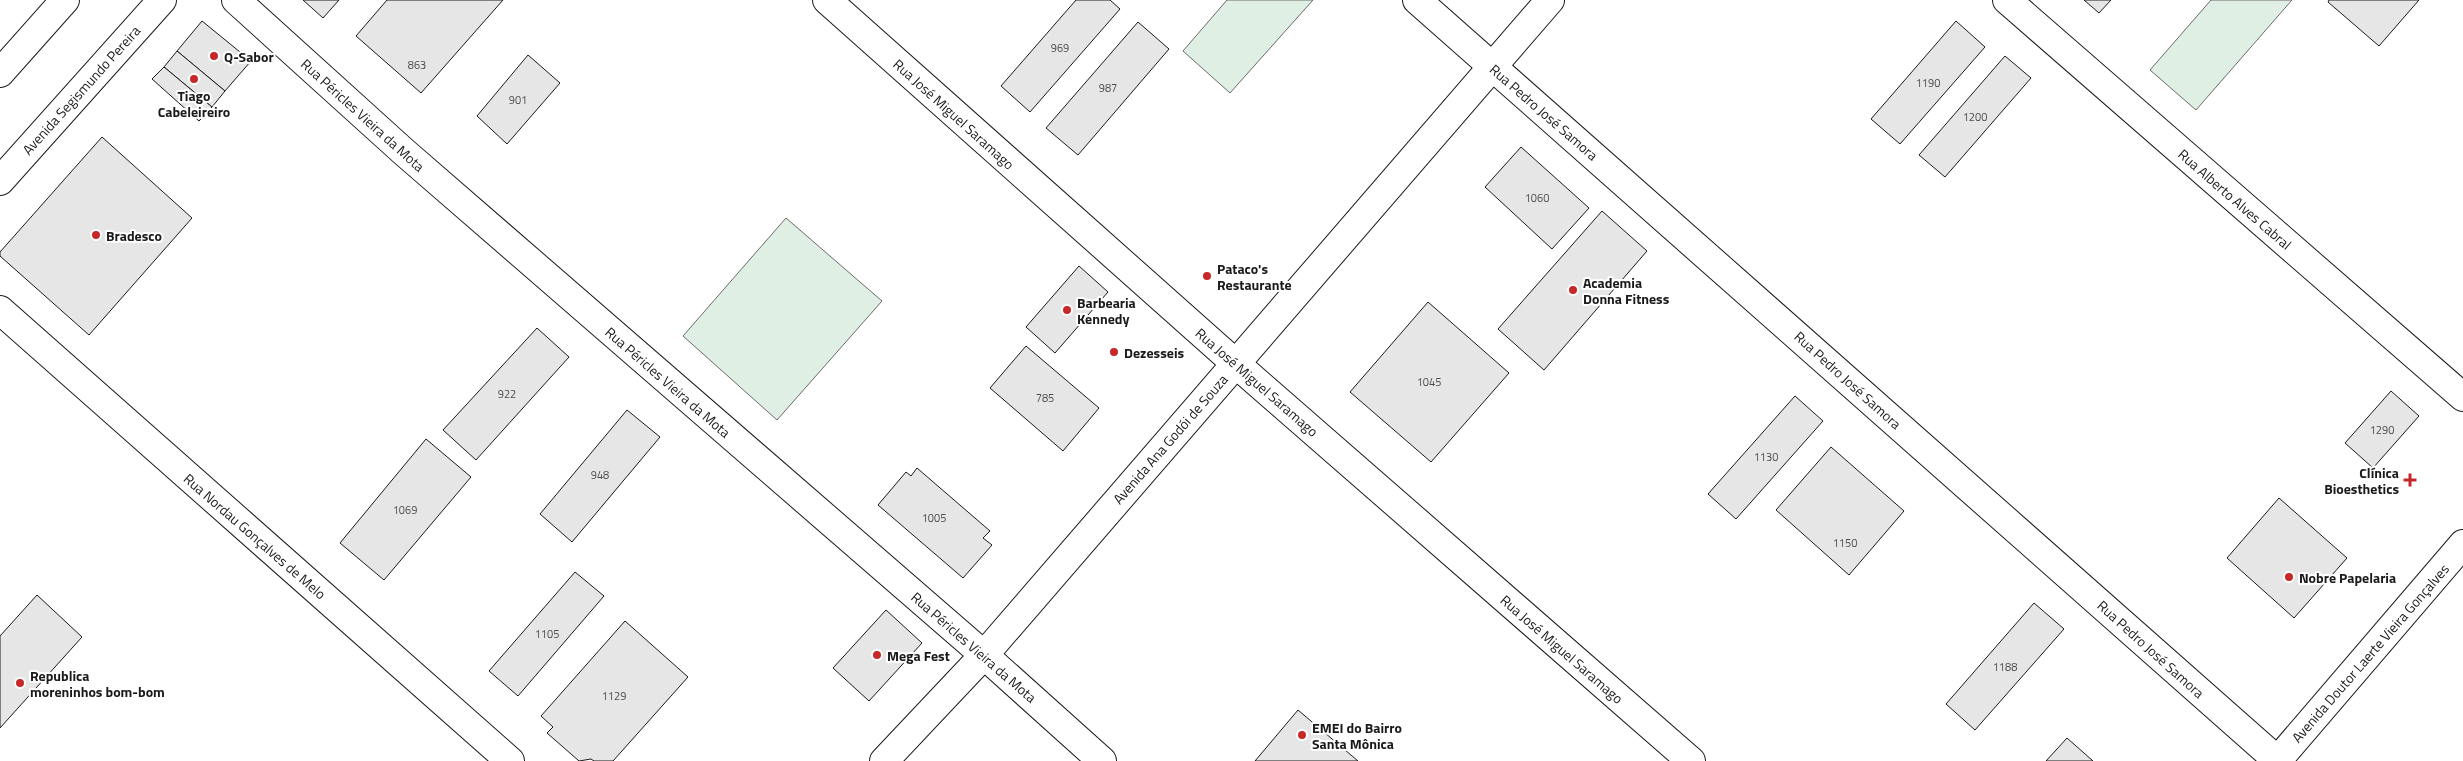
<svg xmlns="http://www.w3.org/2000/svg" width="2463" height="761" font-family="'Titillium Web',sans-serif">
	<rect width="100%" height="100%" fill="#fff"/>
	<g fill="#e0efe3" stroke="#6a6a6a">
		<path d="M1227 0H1313L1230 93 1183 51Z"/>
		<path d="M2211 0H2292L2196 110 2150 70Z"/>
		<path d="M786 218 882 301 777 420 683 336Z"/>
	</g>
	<g fill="#e6e6e6" stroke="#1a1a1a">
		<path d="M303 0H339L323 18Z"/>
		<path d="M387 0H503L421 93 356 36Z"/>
		<path d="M1076 0H1110L1120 9 1030 112 1001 86Z"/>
		<path d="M2084 0H2111L2099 13Z"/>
		<path d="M2329 0H2419L2379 46 2328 2Z"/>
		<path d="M202 21 251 61 225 91 177 51Z"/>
		<path d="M1956 21 1985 47 1900 144 1871 119Z"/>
		<path d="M1138 22 1169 49 1078 155 1046 128Z"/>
		<path d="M177 51 225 91 212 107 164 67Z"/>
		<path d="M528 55 560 83 507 144 477 116Z"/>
		<path d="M2005 56 2031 78 1945 177 1919 155Z"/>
		<path d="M164 67 212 107 199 121 152 79Z"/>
		<path d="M102 137 192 218 89 335 0 256V252Z"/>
		<path d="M1521 147 1589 208 1552 249 1485 187Z"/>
		<path d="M1602 211 1647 251 1544 370 1498 329Z"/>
		<path d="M1079 266 1108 292 1055 353 1026 327Z"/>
		<path d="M1428 302 1509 373 1431 462 1350 392Z"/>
		<path d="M537 328 569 357 476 460 443 430Z"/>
		<path d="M1026 346 1099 408 1063 451 990 388Z"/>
		<path d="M2391 391 2419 416 2373 468 2345 443Z"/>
		<path d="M1795 396 1823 421 1736 519 1708 494Z"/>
		<path d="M627 410 660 437 572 542 540 514Z"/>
		<path d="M426 439 471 477 384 580 340 543Z"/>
		<path d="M1831 447 1904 511 1849 575 1776 510Z"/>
		<path d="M917 468 990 531 983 538 992 545 963 578 878 505 906 472 911 476Z"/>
		<path d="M2279 498 2347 558 2294 618 2227 558Z"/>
		<path d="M575 572 604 596 518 696 489 671Z"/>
		<path d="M37 595 82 637 0 728V636Z"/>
		<path d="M2034 603 2064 629 1975 730 1946 704Z"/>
		<path d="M886 610 922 643 869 701 833 668Z"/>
		<path d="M625 621 688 677 613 761H594L591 759 579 761 547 733 553 727 541 716Z"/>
		<path d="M1298 710 1358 761H1255Z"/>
		<path d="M2067 738 2093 761H2046Z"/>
	</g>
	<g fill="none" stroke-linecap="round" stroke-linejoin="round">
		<g stroke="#1a1a1a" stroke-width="30">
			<g id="street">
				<path d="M236 0 404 152 984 655 1102 761"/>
				<path d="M827 0 1235 363 1691 761"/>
				<path d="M1417 0 2278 761"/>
				<path d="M2007 0 2463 397"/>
				<path d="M0 310 510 761"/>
				<path d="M884 761 984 655 1550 0"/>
			</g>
		</g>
		<g stroke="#1a1a1a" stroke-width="30">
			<g id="secondary">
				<path d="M0 73 65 0"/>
				<path d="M0 181 162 0"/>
				<path d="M2277 761 2463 544"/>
			</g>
		</g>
		<use href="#street" stroke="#fff" stroke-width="28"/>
		<use href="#secondary" stroke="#fff" stroke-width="28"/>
	</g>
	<g fill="#c62828" stroke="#fff" stroke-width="2">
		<circle cx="214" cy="56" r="5"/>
		<circle cx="194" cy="79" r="5"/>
		<circle cx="96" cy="235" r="5"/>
		<circle cx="1207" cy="276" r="5"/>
		<circle cx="1573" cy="290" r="5"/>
		<circle cx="1067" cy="310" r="5"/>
		<circle cx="1114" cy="352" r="5"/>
		<path d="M2407.5 472.5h5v5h5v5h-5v5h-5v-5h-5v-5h5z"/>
		<circle cx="2289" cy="577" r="5"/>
		<circle cx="877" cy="655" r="5"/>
		<circle cx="20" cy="683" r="5"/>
		<circle cx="1302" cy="735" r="5"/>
	</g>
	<g text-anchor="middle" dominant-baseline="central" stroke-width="4" stroke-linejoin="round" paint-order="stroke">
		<g font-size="11" fill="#4d4d4d">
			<text x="1060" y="48">969</text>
			<text x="417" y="65">863</text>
			<text x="1928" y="83">1190</text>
			<text x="1108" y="88">987</text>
			<text x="518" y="100">901</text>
			<text x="1975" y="117">1200</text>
			<text x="1537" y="198">1060</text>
			<text x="1429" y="382">1045</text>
			<text x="507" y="394">922</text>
			<text x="1045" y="398">785</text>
			<text x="2382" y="430">1290</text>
			<text x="1766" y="457">1130</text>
			<text x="600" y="475">948</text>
			<text x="405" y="510">1069</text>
			<text x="934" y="518">1005</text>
			<text x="1845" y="543">1150</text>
			<text x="547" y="634">1105</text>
			<text x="2005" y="667">1188</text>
			<text x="614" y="696">1129</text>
		</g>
		<g font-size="14" font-weight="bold" fill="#1a1a1a" stroke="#fff" text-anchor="start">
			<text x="224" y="56">Q-Sabor</text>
			<text x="194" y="95" text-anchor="middle">Tiago<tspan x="194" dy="16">Cabeleireiro</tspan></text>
			<text x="106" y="235">Bradesco</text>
			<text x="1217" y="268">Pataco's<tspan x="1217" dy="16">Restaurante</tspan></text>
			<text x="1583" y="282">Academia<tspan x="1583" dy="16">Donna Fitness</tspan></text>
			<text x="1077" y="302">Barbearia<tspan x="1077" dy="16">Kennedy</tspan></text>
			<text x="1124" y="352">Dezesseis</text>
			<text x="2399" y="472" text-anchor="end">Clínica<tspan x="2399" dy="16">Bioesthetics</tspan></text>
			<text x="2299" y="577">Nobre Papelaria</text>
			<text x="887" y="655">Mega Fest</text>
			<text x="30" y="675">Republica<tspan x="30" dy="16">moreninhos bom-bom</tspan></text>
			<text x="1312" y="727">EMEI do Bairro<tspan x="1312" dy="16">Santa Mônica</tspan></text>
		</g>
		<g font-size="14" fill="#1a1a1a" stroke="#fff">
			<text transform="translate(81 90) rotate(-48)">Avenida Segismundo Pereira</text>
			<text transform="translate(1544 112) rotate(41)">Rua Pedro José Samora</text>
			<text transform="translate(954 114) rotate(42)">Rua José Miguel Saramago</text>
			<text transform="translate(363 115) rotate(42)">Rua Péricles Vieira da Mota</text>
			<text transform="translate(2235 199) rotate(41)">Rua Alberto Alves Cabral</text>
			<text transform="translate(1848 380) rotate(42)">Rua Pedro José Samora</text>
			<text transform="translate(668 382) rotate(41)">Rua Péricles Vieira da Mota</text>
			<text transform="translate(1257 382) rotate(41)">Rua José Miguel Saramago</text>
			<text transform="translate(1170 439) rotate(-49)">Avenida Ana Godói de Souza</text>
			<text transform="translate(255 536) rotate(41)">Rua Nordau Gonçalves de Melo</text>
			<text transform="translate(974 647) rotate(41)">Rua Péricles Vieira da Mota</text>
			<text transform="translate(1562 649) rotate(41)">Rua José Miguel Saramago</text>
			<text transform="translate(2151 649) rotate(42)">Rua Pedro José Samora</text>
			<text transform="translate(2370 653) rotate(-49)">Avenida Doutor Laerte Vieira Gonçalves</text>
		</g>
	</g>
</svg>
